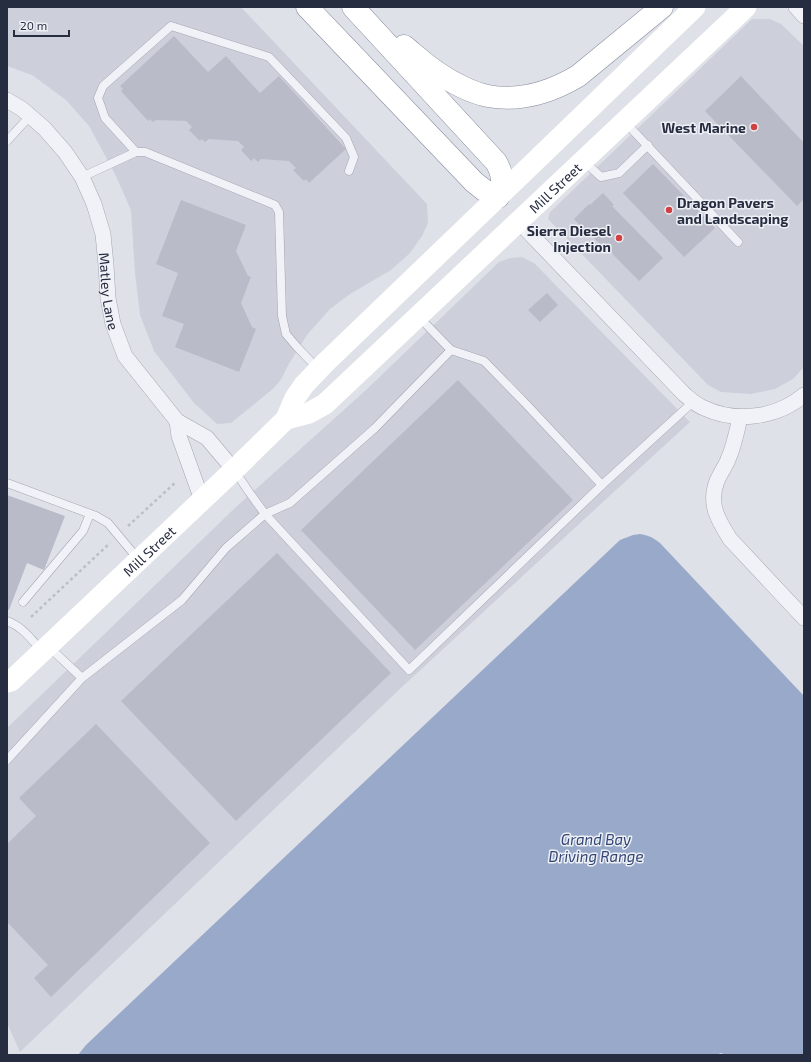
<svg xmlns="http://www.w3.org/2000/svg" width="811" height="1062" font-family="'Exo 2',sans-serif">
	<rect width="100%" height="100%" fill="#dfe1e8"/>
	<g fill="#cdd0da">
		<path d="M7 7H241L427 204 428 223 422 236 409 254 391 270 350 294 330 309 307 335 287 367 282 378 274 388 231 423 217 424 194 403 154 351 140 315 135 273 131 210 114 172 89 126 66 100 32 75 7 66Z"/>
		<path d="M752 19H770L781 24 804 46V367L793 379 775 389 751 394 721 392 708 385 548 219 550 212Z"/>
		<path d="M522 257 534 263 690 422 403 686 20 1052 7 1023V728L236 507 366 390 499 262 510 258Z"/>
	</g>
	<path fill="#99a9c9" d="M640 534C648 535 654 538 660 543L804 696V1055H725L721 1053 716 1055H78L86 1045 620 540 633 535Z"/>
	<g fill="#b9bcc8">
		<path d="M174 36 208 72 226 56 260 93 279 76 346 149 309 183 306 179 304 181 293 170 296 168 289 161 261 159 258 162 254 158 251 161 241 150 244 147 238 141 209 139 205 142 202 139 200 141 189 130 192 127 186 121 156 120 153 122 150 119 148 121 121 91 123 89 120 86Z"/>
		<path d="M741 76 804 143V199L797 206 705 111Z"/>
		<path d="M653 164 715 228 684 257 623 193Z"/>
		<path d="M603 193 614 205 612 206 663 258 639 281 602 243 600 244 589 233 588 234 574 219 589 204 590 205Z"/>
		<path d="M181 200 246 225 236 251 248 276 251 277 241 303 252 327 256 329 239 372 175 347 184 324 162 316 178 273 156 264Z"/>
		<path d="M547 293 558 305 540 322 528 310Z"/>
		<path d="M458 380 573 500 415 650 301 530Z"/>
		<path d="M7 495 65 516 44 570 27 563 9 610 7 609Z"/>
		<path d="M277 553 391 673 236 821 121 701Z"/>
		<path d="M96 724 210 843 51 997 34 978 48 965 7 922V844L36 816 19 798Z"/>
	</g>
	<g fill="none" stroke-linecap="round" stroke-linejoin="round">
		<g stroke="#a4a7b2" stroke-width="9">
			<g id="service">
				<path d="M625 122 738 242"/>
				<path d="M7 141 30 116"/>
				<path d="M136 152 105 118 98 98 103 86 171 26 269 57 346 138 354 157 349 171"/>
				<path d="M584 161 601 177 619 173 648 145"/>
				<path d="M82 177 136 152H145L275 205 279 212 282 316 286 334 297 347 318 369"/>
				<path d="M419 317 451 350 484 361 526 404 602 485"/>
				<path d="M451 350 375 428 290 503 265 514 409 670 602 485 693 402"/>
				<path d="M7 483 96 516 108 523 138 559"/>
				<path d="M23 602 83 531 90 514"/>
				<path d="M7 621C23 627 31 639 42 651"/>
				<path d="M49 647 82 678 182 600 226 548 265 514 249 492 235 471"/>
				<path d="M7 760 82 678"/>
			</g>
		</g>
		<g stroke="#a4a7b2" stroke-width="16">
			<g id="minor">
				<path d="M796 7 804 16"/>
				<path id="s1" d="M7 100 22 109 44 128 65 152 82 177 94 204 103 234 106 265 108 298 113 324 125 356 177 421 207 438 234 470"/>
				<path d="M519 222 684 394C690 399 696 405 704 408 736 423 777 418 804 395"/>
				<path d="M740 417C737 432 734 447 727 462 724 468 720 474 717 481 708 504 718 520 730 539L804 618"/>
				<path d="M177 421 179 436 202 500"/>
			</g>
		</g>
		<g stroke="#868c9f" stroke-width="23">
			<g id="motorway">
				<path d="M307 7 474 182 484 190 498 197C504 184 503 174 496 162L353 7"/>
				<path d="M404 46C415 55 426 65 438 73 451 82 472 93 488 96 520 102 551 92 578 76L662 7"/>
			</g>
		</g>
		<g stroke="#bcbfc7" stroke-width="2.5" stroke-dasharray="3 3" stroke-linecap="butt">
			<path d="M128 526 176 482"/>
			<path d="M31 617 110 543"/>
		</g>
		<use href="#service" stroke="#f1f2f7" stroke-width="8"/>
		<use href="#minor" stroke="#f1f2f7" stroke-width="15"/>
		<g stroke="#fff" stroke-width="21">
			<path id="s2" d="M286 419 309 413 325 404 746 7"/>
			<path id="s3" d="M7 682 11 681 234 470 286 419 295 398 304 385 325 363 526 170 695 7"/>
		</g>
		<use href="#motorway" stroke="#fff" stroke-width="22"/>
	</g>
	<g fill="#d04142" stroke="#eef0f6" stroke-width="1.5">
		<circle cx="754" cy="127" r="4"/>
		<circle cx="669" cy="210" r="4"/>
		<circle cx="619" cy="238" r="4"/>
	</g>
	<g text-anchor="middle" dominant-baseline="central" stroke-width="3" stroke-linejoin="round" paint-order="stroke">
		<g font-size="14" font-weight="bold" fill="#272d40" stroke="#eef0f6" text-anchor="end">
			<text x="746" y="127">West Marine</text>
			<text x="677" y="202" text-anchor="start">Dragon Pavers<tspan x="677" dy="16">and Landscaping</tspan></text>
			<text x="611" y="230">Sierra Diesel<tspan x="611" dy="16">Injection</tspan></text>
		</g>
		<g font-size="14" fill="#272d40" stroke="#eef0f6">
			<text stroke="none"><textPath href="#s2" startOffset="358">Mill Street</textPath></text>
			<text stroke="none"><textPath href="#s1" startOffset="227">Matley Lane</textPath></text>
			<text stroke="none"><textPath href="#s3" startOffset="194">Mill Street</textPath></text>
		</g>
		<g font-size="15" font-style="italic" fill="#314574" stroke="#eef0f6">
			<text x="596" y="839">Grand Bay<tspan x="596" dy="17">Driving Range</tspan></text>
		</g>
	</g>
	<rect width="811" height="1062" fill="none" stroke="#272d40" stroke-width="16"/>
	<path d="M14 30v6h55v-6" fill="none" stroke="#272d40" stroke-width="2"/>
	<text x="20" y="30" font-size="12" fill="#272d40" stroke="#eef0f6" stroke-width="3" paint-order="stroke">20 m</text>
</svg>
